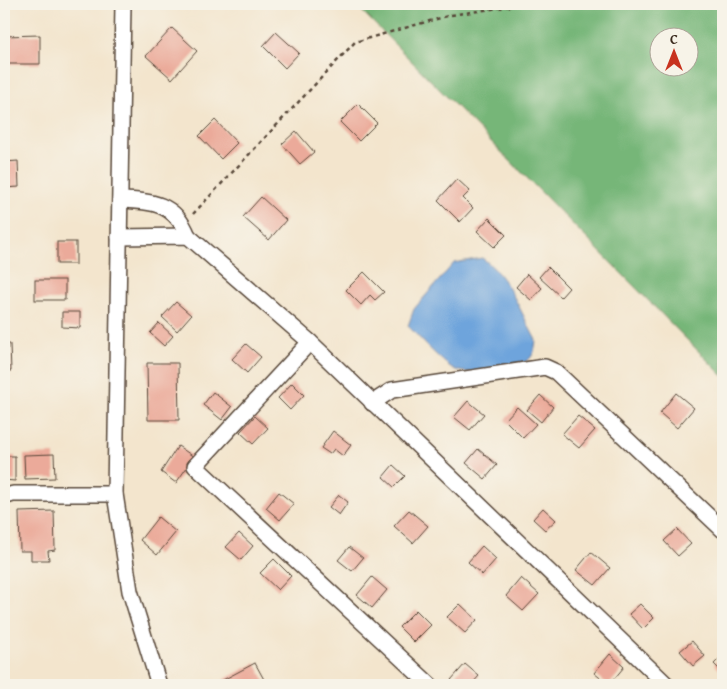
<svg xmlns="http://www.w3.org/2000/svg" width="727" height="689" font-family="'Gentium Book Plus',serif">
	<rect width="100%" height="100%" fill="#f7f3e8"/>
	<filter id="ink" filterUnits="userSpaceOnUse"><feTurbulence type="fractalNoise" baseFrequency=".02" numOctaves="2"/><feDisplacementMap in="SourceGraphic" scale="10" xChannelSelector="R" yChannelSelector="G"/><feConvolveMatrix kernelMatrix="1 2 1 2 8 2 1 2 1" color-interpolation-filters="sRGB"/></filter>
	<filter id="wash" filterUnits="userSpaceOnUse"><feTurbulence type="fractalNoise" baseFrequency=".0096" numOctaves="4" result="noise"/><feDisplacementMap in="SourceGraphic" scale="20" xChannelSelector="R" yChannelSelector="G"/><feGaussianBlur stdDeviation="1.12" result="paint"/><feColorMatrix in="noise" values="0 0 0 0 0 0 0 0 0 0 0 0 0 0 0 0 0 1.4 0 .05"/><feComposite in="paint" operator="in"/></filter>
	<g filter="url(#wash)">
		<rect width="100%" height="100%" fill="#f3e5cd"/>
		<path fill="#76b678" stroke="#58704b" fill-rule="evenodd" d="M355 4H723V376ZM660 38H690V68H660Z"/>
		<path fill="#6ea4dc" stroke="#54677d" d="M482 258C508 276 521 313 536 340 535 348 534 356 527 361 515 369 469 376 456 370 444 365 419 337 408 326L414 309 454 263Z"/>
		<g id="blocks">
			<g fill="#ebaa9a">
				<path d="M172 28 197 51 172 79 146 56Z"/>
				<path d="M276 32 299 53 285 68 263 46Z"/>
				<path d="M40 35V64H5L4 36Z"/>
				<path d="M358 104 377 123 359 141 340 122Z"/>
				<path d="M215 120 237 143 221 159 199 136Z"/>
				<path d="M296 131 314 152 300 164 282 144Z"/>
				<path d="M18 161 19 187 4 188V162Z"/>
				<path d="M457 179 470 191 463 198 473 208 460 222 438 200Z"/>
				<path d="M261 197 286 220 269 240 243 217Z"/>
				<path d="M489 218 506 235 494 247 477 231Z"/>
				<path d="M4 224H6L7 245H4Z"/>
				<rect x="57" y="242" width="19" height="22"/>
				<path d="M548 267 569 288 561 297 539 277Z"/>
				<path d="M364 272 384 292 375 300 370 295 361 305 346 290Z"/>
				<path d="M527 274 542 288 531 300 516 287Z"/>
				<rect x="35" y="280" width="30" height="20"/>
				<path d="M176 302 191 315 177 331 162 317Z"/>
				<path d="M62 312H80V328L62 327Z"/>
				<path d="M159 323 173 336 164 346 150 333Z"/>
				<path d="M4 344H10L11 371H4Z"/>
				<path d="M246 344 261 357 247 373 232 359Z"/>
				<path d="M147 363H178L179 420H148Z"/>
				<path d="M292 383 304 395 290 410 278 398Z"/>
				<path d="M213 392 232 407 222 420 203 405Z"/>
				<path d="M676 393 694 408 677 428 660 413Z"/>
				<path d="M540 395 553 407 541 422 527 410Z"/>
				<path d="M468 401 484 414 470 430 454 417Z"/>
				<path d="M517 407 536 424 523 438 505 420Z"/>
				<path d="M255 416 268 428 253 444 240 432Z"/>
				<path d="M578 416 595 430 579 448 562 434Z"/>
				<path d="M333 431 351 445 343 456 334 449 330 454 321 448Z"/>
				<path d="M178 446 194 457 176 483 161 472Z"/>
				<path d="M478 449 497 465 485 479 466 463Z"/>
				<path d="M54 454 55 478 25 479 24 455Z"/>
				<path d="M4 456H15V481L4 480Z"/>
				<path d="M393 465 405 476 394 487 383 477Z"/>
				<path d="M279 492 294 504 280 520 266 508Z"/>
				<path d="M339 495 348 502 339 515 329 507Z"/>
				<path d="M543 508 556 520 545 530 533 519Z"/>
				<path d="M409 510 428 526 413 543 394 526Z"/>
				<path d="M54 511 55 550 48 551 49 560H31V551H20L19 512Z"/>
				<path d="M158 517 176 532 157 555 140 540Z"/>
				<path d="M677 529 691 544 678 556 664 541Z"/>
				<path d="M239 533 253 546 241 560 226 547Z"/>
				<path d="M482 546 496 559 482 575 468 562Z"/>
				<path d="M349 547 363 558 352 571 338 560Z"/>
				<path d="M591 552 610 568 595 585 576 570Z"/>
				<path d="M274 559 291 576 278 590 260 573Z"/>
				<path d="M372 577 387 590 372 608 357 595Z"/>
				<path d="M521 578 539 594 523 611 506 596Z"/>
				<path d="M460 604 477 620 465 633 447 617Z"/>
				<path d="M640 604 654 618 643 629 629 614Z"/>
				<path d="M416 610 431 625 414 642 399 627Z"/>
				<path d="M692 641 705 656 693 666 680 651Z"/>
				<path d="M610 654 624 667 609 685 594 673Z"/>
				<path d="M723 655V673L714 664Z"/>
				<path d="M255 663 267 685H226L223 680Z"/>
				<path d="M465 664 479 676 471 685H456L451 680Z"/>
			</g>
		</g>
	</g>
	<g filter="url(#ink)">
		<use href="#blocks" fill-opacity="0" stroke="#574638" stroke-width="1"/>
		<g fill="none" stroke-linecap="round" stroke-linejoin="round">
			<g stroke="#574638" stroke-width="18">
				<g id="minor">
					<path d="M123 4 115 494 130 591 159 685"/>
					<path d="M120 200C152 201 175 203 188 236"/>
					<path d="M119 237 188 236 310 342 667 685"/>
					<path d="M310 342 195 466 430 685"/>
					<path d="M372 403 392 390 545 367 556 372 723 530"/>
					<path d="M4 497 13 494H115"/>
				</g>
			</g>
			<path stroke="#574638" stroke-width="2.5" stroke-dasharray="4 4" stroke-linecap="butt" d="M193 214 355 42 451 15 526 4"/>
			<use href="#minor" stroke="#fff" stroke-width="15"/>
		</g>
	</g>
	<rect width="727" height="689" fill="none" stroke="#f7f3e8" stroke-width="20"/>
	<g transform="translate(674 52)"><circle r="24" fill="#f7f3e8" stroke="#aca397"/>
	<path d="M0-4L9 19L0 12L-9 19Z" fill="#c8321e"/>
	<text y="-8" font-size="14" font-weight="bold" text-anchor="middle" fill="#3b2a1e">С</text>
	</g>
</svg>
